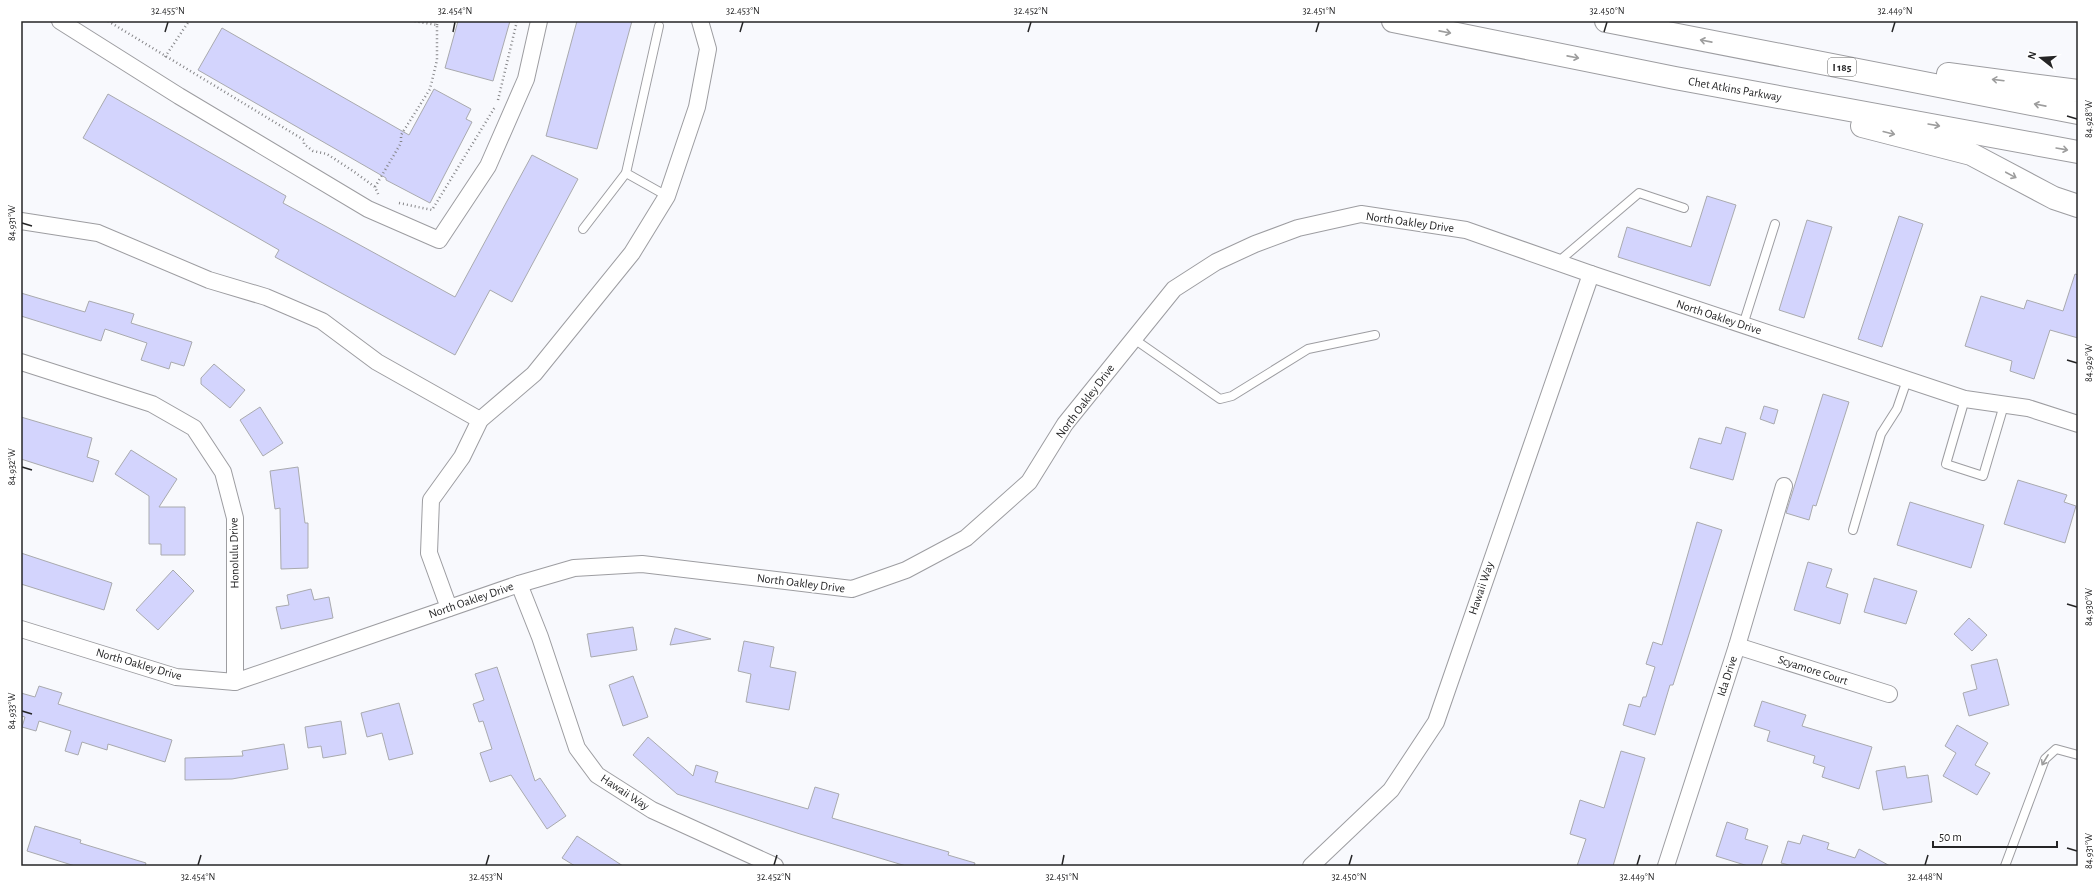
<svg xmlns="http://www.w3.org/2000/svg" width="2099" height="887" font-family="'Alegreya Sans',sans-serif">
	<rect width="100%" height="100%" fill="#f8f9fd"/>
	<g fill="#d3d4fd" stroke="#a9aaae">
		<path d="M458 21H510L493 81 445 68Z"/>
		<path d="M577 21H632L597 149 546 136Z"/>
		<path d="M222 28 409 135 434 89 471 109 466 119 472 122 430 203 386 180V178L198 70Z"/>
		<path d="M108 94 286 196 283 203 455 297 532 155 578 179 512 302 490 290 455 355 275 257 279 250 83 138Z"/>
		<path d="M1707 196 1736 205 1710 286 1618 257 1627 227 1691 247Z"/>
		<path d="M1899 216 1923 224 1882 347 1858 339Z"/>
		<path d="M1807 220 1832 227 1804 318 1779 310Z"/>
		<path d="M2075 274 2078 275V338L2050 330 2034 379 2010 371 2012 361 1965 346 1981 296 2024 309 2027 300 2063 311Z"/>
		<path d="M21 293 85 312 89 301 134 314 131 323 192 342 184 366 171 362 169 369 141 360 147 343 105 329 101 341 21 316Z"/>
		<path d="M214 364 245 390 230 408 201 384V378Z"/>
		<path d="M1823 394 1849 402 1816 506 1813 505 1809 520 1786 513Z"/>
		<path d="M1764 406 1778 410 1774 424 1760 419Z"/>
		<path d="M260 407 283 443 263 456 240 420Z"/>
		<path d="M21 417 92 438 87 457 99 461 93 482 21 459Z"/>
		<path d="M1726 427 1746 433 1733 480 1690 468 1699 438 1721 444Z"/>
		<path d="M131 450 177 479 159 507H185V555H161V544H149V496L115 474Z"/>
		<path d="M298 467 305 523H308V568L281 569 280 508 275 509 270 471Z"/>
		<path d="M2018 480 2067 495 2064 502 2076 506 2065 543 2004 524Z"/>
		<path d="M1910 502 1984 525 1971 568 1897 545Z"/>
		<path d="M1697 522 1722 530 1673 685H1670L1655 735 1623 725 1629 704 1640 707 1643 697H1646L1655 667 1646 664 1653 642 1662 645Z"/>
		<path d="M21 553 112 583 104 610 21 584Z"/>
		<path d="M1808 562 1832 569 1826 587 1848 594 1840 624 1794 610Z"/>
		<path d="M173 570 194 591 158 630 136 610Z"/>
		<path d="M1874 578 1917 591 1906 624 1864 612Z"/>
		<path d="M311 589 314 600 329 597 333 618 281 629 276 607 289 605 287 595Z"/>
		<path d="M1969 618 1987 635 1972 651 1954 634Z"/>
		<path d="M633 627 637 650 591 657 587 634Z"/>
		<path d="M675 628 711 639 670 645Z"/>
		<path d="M744 641 774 647 770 667 796 672 789 710 746 702 751 674 738 671Z"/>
		<path d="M1997 659 2009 705 1969 716 1963 693 1977 689 1971 665Z"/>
		<path d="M497 667 535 781 540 778 566 816 547 829 511 775 490 782 480 753 492 749 483 721 479 722 473 704 484 700 475 674Z"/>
		<path d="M633 676 648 717 623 726 609 685Z"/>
		<path d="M39 686 62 693 58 704 172 740 165 762 108 744 107 750 82 742 78 755 65 751 71 731 39 721 36 731 22 727 25 717 21 716V693L35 697Z"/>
		<path d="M1762 701 1806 715 1802 726 1872 747 1859 789 1822 777 1825 767 1813 763 1815 756 1767 741 1770 731 1754 726Z"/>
		<path d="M399 703 413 754 389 760 382 733 367 737 361 713Z"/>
		<path d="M341 721 346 754 323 758 321 746 308 748 305 727Z"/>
		<path d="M1957 725 1988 743 1975 765 1990 773 1977 795 1943 776 1956 753 1945 746Z"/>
		<path d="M648 737 693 776 696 765 718 772 715 782 808 809 815 787 839 794 832 818 949 852 948 855 975 863 974 866H906L800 834 677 794 633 755Z"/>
		<path d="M284 744 288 769 232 779 185 780V758L243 756 242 751Z"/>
		<path d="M1621 751 1645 758 1613 866H1577L1586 839 1570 834 1580 800 1604 808Z"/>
		<path d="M1905 766 1907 778 1928 775 1932 802 1883 810 1876 771Z"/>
		<path d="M1727 822 1748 829 1745 839 1768 846 1761 866H1748L1716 856Z"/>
		<path d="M35 826 81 840 80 843 146 863 145 866H75L27 851Z"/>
		<path d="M1803 835 1829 843 1827 849 1855 858 1859 849 1890 866H1793L1781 863 1788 841 1800 844Z"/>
		<path d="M577 836 623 866H575L562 858Z"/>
	</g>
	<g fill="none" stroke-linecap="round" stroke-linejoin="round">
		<g stroke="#9d9da1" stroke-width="10">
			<g id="lane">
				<path d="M659 26 626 173 667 196"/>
				<path d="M583 229 626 173"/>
				<path d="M1558 262 1639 193 1684 208"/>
				<path d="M1743 325 1775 224"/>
				<path d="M1134 339 1220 399 1232 396 1308 349 1375 335"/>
				<path d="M1965 399 1946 464 1983 476 2004 405"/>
				<path d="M1853 530 1881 434 1897 409 1907 380"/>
				<path d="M2005 866 2045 759 2056 749 2078 755"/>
			</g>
		</g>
		<g stroke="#9d9da1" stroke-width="18">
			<g id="street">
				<path d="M60 21 179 96 368 209 439 240 488 166 526 79 539 21"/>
				<path d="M21 221 98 233 209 280 266 297 322 321 377 362 480 420"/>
				<path d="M21 362 152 404 194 428 223 472 235 518V682"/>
				<path d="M519 584 540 637 577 748 597 775 652 810 775 866"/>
				<path d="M449 608 429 553 431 500 462 457 480 420 534 374 632 253 667 196 697 107 708 49 700 21"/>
				<path d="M21 629 176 677 235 682 519 584 574 568 642 564 852 589 906 570 966 538 1029 482 1065 424 1174 289 1216 262 1255 244 1298 228 1361 214 1466 230 1591 274 1965 399 2028 408 2078 424"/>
				<path d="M1737 646 1889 694"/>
				<path d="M1311 866 1391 790 1436 722 1591 274"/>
				<path d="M1666 866 1737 646 1784 486"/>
			</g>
		</g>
		<g stroke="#9d9da1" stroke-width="24">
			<g id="highway">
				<path d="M1393 21 1675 78 2078 152"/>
				<path d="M1606 21 2078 113"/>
				<path d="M1948 74 2078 91"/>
				<path d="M1862 126 1971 154 2054 198 2078 206"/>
			</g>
		</g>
		<g stroke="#858588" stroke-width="2.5" stroke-dasharray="1 3" stroke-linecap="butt">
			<path d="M108 21 304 140V144L313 151 327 154 353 171 375 187 379 196"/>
			<path d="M437 25 438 21"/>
			<path d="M165 57 189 21"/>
			<path d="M498 100 517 21"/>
			<path d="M375 187 401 143V135L430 89 437 60V25L414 21"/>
			<path d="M399 203 432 210 495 107"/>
		</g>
		<use href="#lane" stroke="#fff" stroke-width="8"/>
		<use href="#street" stroke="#fff" stroke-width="16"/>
		<use href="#highway" stroke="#fff" stroke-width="22"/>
	</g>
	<defs><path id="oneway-shaft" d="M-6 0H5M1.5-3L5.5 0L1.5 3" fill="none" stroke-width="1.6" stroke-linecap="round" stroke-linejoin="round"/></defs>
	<g stroke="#9d9d9d">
		<use href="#oneway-shaft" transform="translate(1445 32) rotate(11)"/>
		<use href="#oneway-shaft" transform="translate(1706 41) rotate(-169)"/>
		<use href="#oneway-shaft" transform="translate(1573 57) rotate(11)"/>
		<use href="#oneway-shaft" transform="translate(1998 80) rotate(-173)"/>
		<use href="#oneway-shaft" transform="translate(2040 105) rotate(-169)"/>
		<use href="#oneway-shaft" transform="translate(1934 125) rotate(10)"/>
		<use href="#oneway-shaft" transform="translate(1889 133) rotate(14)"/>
		<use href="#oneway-shaft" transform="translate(2062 149) rotate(10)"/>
		<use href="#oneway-shaft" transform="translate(2011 175) rotate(28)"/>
		<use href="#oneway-shaft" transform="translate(2045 760) rotate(121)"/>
	</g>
	<path fill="none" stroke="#252526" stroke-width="1.5" d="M165 32 168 22M453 32 455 22M740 32 743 22M1028 32 1031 22M1316 32 1319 22M1604 32 1607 22M1892 32 1895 22M2067 116 2077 119M22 223 32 226M2067 360 2077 363M22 467 32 470M2067 604 2077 607M22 711 32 714M2067 848 2077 851M198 865 201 855M486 865 489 855M774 865 777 855M1062 865 1064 855M1349 865 1352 855M1637 865 1640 855M1925 865 1928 855"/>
	<g text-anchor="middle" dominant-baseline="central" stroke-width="3.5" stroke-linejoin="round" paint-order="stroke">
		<rect fill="#fff" stroke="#666667" stroke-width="1" x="1828" y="58" width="28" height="18" rx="3"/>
		<g font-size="11" font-weight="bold" fill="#252526">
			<text x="1842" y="67">I 185</text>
		</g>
		<g font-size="12" fill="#252526" stroke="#fff">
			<text transform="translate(1735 89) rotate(10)">Chet Atkins Parkway</text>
			<text transform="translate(1410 222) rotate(8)">North Oakley Drive</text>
			<text transform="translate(1719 317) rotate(18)">North Oakley Drive</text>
			<text transform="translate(1085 401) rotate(-53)">North Oakley Drive</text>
			<text transform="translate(234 553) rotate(-91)">Honolulu Drive</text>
			<text transform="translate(801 583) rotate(7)">North Oakley Drive</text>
			<text transform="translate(1481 588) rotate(-71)">Hawaii Way</text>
			<text transform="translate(471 600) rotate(-19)">North Oakley Drive</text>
			<text transform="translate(139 664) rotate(16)">North Oakley Drive</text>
			<text transform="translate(1813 670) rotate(18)">Scyamore Court</text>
			<text transform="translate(1727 676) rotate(-72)">Ida Drive</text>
			<text transform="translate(625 792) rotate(33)">Hawaii Way</text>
		</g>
	</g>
	<rect width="2099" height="887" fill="none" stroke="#ffffff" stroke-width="44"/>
	<g transform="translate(2041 58) rotate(287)" stroke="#ffffff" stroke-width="3" paint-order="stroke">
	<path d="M0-3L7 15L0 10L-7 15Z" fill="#252526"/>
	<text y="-6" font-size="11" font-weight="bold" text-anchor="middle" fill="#252526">N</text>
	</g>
	<path d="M1933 841v6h124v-6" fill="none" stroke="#252526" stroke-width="2"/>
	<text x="1939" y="841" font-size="12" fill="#252526" stroke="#ffffff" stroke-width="3" paint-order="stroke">50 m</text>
	<rect x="22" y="22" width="2055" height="843" fill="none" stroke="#252526" stroke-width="1.5"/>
	<g font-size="10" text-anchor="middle" fill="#252526">
		<text x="168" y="14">32.455°N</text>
		<text x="455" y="14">32.454°N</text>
		<text x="743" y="14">32.453°N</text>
		<text x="1031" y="14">32.452°N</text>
		<text x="1319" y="14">32.451°N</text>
		<text x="1607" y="14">32.450°N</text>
		<text x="1895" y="14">32.449°N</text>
		<text transform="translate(2088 119) rotate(-90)" y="4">84.928°W</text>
		<text transform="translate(11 223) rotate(-90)" y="4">84.931°W</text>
		<text transform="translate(2088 363) rotate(-90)" y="4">84.929°W</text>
		<text transform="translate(11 467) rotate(-90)" y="4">84.932°W</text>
		<text transform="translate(2088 607) rotate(-90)" y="4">84.930°W</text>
		<text transform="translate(11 711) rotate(-90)" y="4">84.933°W</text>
		<text transform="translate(2088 851) rotate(-90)" y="4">84.931°W</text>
		<text x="198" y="880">32.454°N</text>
		<text x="486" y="880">32.453°N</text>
		<text x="774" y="880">32.452°N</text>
		<text x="1062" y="880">32.451°N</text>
		<text x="1349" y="880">32.450°N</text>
		<text x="1637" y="880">32.449°N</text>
		<text x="1925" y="880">32.448°N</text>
	</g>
</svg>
